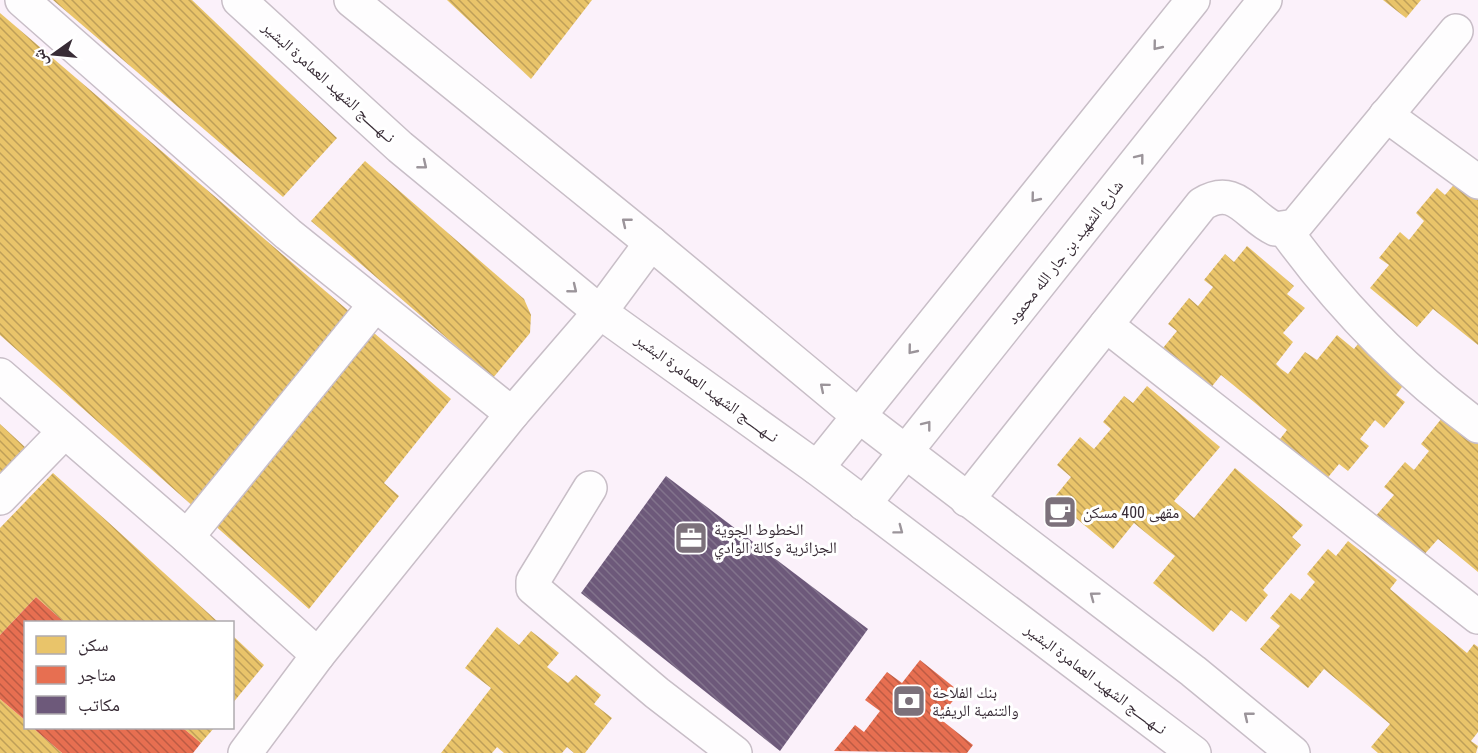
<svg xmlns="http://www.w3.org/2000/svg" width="1478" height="753" font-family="'Roboto Condensed','Noto Naskh Arabic',sans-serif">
	<defs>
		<pattern id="homes-back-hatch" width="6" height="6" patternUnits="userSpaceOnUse" patternTransform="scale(1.5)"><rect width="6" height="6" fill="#e9c46a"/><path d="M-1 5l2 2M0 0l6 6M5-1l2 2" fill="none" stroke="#be9f58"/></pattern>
		<pattern id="shops-back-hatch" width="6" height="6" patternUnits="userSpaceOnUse" patternTransform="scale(1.5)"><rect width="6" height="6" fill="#e76f51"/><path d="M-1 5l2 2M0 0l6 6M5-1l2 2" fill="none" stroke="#bc5b44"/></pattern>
		<pattern id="offices-back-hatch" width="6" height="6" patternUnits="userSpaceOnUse" patternTransform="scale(1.5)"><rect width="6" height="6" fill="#6d597a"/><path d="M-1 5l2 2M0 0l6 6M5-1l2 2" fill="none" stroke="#82738c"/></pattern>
	</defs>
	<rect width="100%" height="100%" fill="#fbf1fa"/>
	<g fill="url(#homes-back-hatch)">
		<path d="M53 0H192L337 138 283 197Z"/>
		<path d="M447 0H592L531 79Z"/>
		<path d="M1383 0H1421L1406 18Z"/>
		<path d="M0 13 351 313 195 508 0 335Z"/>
		<path d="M365 161 524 299 531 315 530 333 493 378 311 221Z"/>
		<path d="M1458 180 1478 196V345L1433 309 1417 327 1370 288 1389 265 1379 258 1400 232 1409 240 1424 221 1416 213 1437 188 1445 195Z"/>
		<path d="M1247 246 1294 286 1287 294 1305 308 1283 333 1293 342 1276 364 1281 369 1288 374 1305 352 1317 360 1337 335 1354 349 1361 340 1408 379 1396 395 1405 402 1384 428 1375 420 1360 439 1369 446 1348 471 1339 464 1320 487 1273 448 1287 430 1254 402 1221 375 1206 394 1158 354 1177 331 1168 324 1189 298 1198 306 1213 287 1204 280 1225 254 1234 262Z"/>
		<path d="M367 327 451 399 384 483 399 496 309 609 212 523Z"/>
		<path d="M1147 386 1220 447 1174 501 1194 518 1235 468 1303 525 1292 537 1301 545 1263 590 1268 595 1246 622 1231 610 1213 632 1153 583 1175 556 1157 542 1134 523 1113 549 1053 499 1071 477 1057 465 1080 437 1094 449 1111 429 1103 422 1124 396 1133 403Z"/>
		<path d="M1442 418 1478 431V572L1438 539 1422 557 1374 518 1394 495 1384 487 1405 462 1414 470 1429 451 1421 444Z"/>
		<path d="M0 424 26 448 0 477Z"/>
		<path d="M53 473 108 522 218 622H64L36 597 0 635V528Z"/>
		<path d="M1348 541 1397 580 1390 589 1467 653 1474 644 1478 647V732L1471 741 1478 746 1476 753H1378L1371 747 1390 724 1324 669 1308 688 1260 649 1280 626 1270 618 1291 593 1300 600 1315 582 1307 574 1328 549 1336 556Z"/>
		<path d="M497 627 519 645 531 631 559 653 547 667 568 683 576 675 601 695 594 704 612 718 585 753H574L567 747 562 753H504L497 747 492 753H441L491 688 465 668Z"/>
		<path d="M232 635 264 665 232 704Z"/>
		<path d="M0 699 26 721V728H33L62 753H0Z"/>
		<path d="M183 728H214L201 743Z"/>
	</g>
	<g fill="url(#shops-back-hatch)">
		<path d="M36 597 64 622H26V721L0 699V635Z"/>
		<path d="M920 660 960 692 939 718 973 745 967 753 834 751 855 725 864 732 880 711 865 700 887 672 902 683Z"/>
		<path d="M33 728H183L201 743 193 753H62Z"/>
	</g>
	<path fill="url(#offices-back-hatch)" d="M666 476 868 629 780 751 581 593Z"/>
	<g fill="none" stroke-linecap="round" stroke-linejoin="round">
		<g stroke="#c8bec7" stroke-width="36">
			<g id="minor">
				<path d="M22 0 288 234 512 414"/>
				<path d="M1386 115 1478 182"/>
				<path d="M1285 230C1340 306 1402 370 1478 426"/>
				<path d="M1106 325 1478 617"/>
				<path d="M0 375 187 537 318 655"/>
				<path d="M590 488 533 581V588L657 693 735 753"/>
				<path d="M0 498 64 432"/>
				<path d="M967 500 1202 204C1236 183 1247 216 1275 229L1295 226 1456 31"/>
				<path d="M187 537 375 305"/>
				<path d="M245 753 318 655 512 414 600 312 651 243"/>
			</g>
		</g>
		<g stroke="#c8bec7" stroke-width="36">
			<g id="tertiary">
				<path d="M817 468 1193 0"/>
				<path d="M864 504 1265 0"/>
			</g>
		</g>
		<g stroke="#c8bec7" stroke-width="36">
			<g id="secondary">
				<path d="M239 0 400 147 600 312 817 468 1194 753"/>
				<path d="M351 0 651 243 859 416 1193 671 1293 753"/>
			</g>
		</g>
		<use href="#minor" stroke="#fefdfe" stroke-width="33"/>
		<use href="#tertiary" stroke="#fefdfe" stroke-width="33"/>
		<use href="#secondary" stroke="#fefdfe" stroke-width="33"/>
	</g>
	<defs><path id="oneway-chevron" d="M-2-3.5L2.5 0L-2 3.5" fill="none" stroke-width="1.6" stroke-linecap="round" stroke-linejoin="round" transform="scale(1.5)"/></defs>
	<g stroke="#9b949a">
		<use href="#oneway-chevron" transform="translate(1157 46) rotate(129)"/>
		<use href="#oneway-chevron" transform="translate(1140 158) rotate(-52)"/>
		<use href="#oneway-chevron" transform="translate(423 165) rotate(39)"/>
		<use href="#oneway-chevron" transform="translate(1035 198) rotate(129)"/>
		<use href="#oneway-chevron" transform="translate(626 222) rotate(-141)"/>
		<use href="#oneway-chevron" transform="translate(573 289) rotate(39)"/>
		<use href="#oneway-chevron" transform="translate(912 350) rotate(129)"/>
		<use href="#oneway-chevron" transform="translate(824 387) rotate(-140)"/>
		<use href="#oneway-chevron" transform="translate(927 425) rotate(-52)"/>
		<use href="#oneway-chevron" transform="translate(899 530) rotate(37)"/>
		<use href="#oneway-chevron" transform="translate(1094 596) rotate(-143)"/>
		<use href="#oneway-chevron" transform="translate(1248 716) rotate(-141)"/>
	</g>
	<defs>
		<g id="cafe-square" transform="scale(1.725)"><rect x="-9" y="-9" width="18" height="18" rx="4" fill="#7c717b" stroke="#fff"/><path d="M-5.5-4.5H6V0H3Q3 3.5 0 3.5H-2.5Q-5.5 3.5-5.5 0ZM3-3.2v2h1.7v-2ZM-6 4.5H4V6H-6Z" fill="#fff"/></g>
		<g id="office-square" transform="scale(1.725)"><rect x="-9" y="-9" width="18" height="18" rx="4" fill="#7c717b" stroke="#fff"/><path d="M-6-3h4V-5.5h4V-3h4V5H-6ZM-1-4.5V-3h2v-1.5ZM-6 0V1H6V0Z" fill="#fff"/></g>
		<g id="bank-square" transform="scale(1.725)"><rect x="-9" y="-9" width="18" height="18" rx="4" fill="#7c717b" stroke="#fff"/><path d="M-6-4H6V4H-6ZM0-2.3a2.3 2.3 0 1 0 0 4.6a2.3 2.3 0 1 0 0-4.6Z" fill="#fff"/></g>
	</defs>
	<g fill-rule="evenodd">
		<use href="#cafe-square" x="1060" y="512"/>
		<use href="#office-square" x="691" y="538"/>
		<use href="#bank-square" x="909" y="701"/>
	</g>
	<g text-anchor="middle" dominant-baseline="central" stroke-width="6" stroke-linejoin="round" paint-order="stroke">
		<g font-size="16" fill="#382c36" stroke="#fff">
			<text transform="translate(329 82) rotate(42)">نــهـــــج الشهيد العمامرة البشير</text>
			<text transform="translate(1065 252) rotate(-52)">شارع الشهيد بن جار الله محمود</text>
			<text transform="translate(707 388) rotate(36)">نــهـــــج الشهيد العمامرة البشير</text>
			<text transform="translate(1096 679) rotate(37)">نــهـــــج الشهيد العمامرة البشير</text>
		</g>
		<g font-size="16" fill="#382c36" stroke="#fff" text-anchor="start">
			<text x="1083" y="512">مقهى 400 مسكن</text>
			<text x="714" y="529">الخطوط الجوية<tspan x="714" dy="18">الجزائرية وكالة الوادي</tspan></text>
			<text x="932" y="692">بنك الفلاحة<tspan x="932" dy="18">والتنمية الريفية</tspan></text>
		</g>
	</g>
	<rect x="24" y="621" width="210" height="108" fill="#ffffff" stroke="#afabaf" stroke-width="1.5"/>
	<rect x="36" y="636" width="30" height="18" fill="#e9c46a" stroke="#afabaf" stroke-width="1.5"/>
	<text x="78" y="651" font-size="18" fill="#382c36">سكن</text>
	<rect x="36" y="666" width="30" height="18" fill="#e76f51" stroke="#afabaf" stroke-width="1.5"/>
	<text x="78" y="681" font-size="18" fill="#382c36">متاجر</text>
	<rect x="36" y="696" width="30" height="18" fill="#6d597a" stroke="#afabaf" stroke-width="1.5"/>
	<text x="78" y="711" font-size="18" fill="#382c36">مكاتب</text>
	<g transform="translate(54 54) rotate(255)" stroke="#ffffff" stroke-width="4.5" paint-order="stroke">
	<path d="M0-4.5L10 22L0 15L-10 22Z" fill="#382c36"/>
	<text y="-9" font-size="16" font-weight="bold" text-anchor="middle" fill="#382c36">ش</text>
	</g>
</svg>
